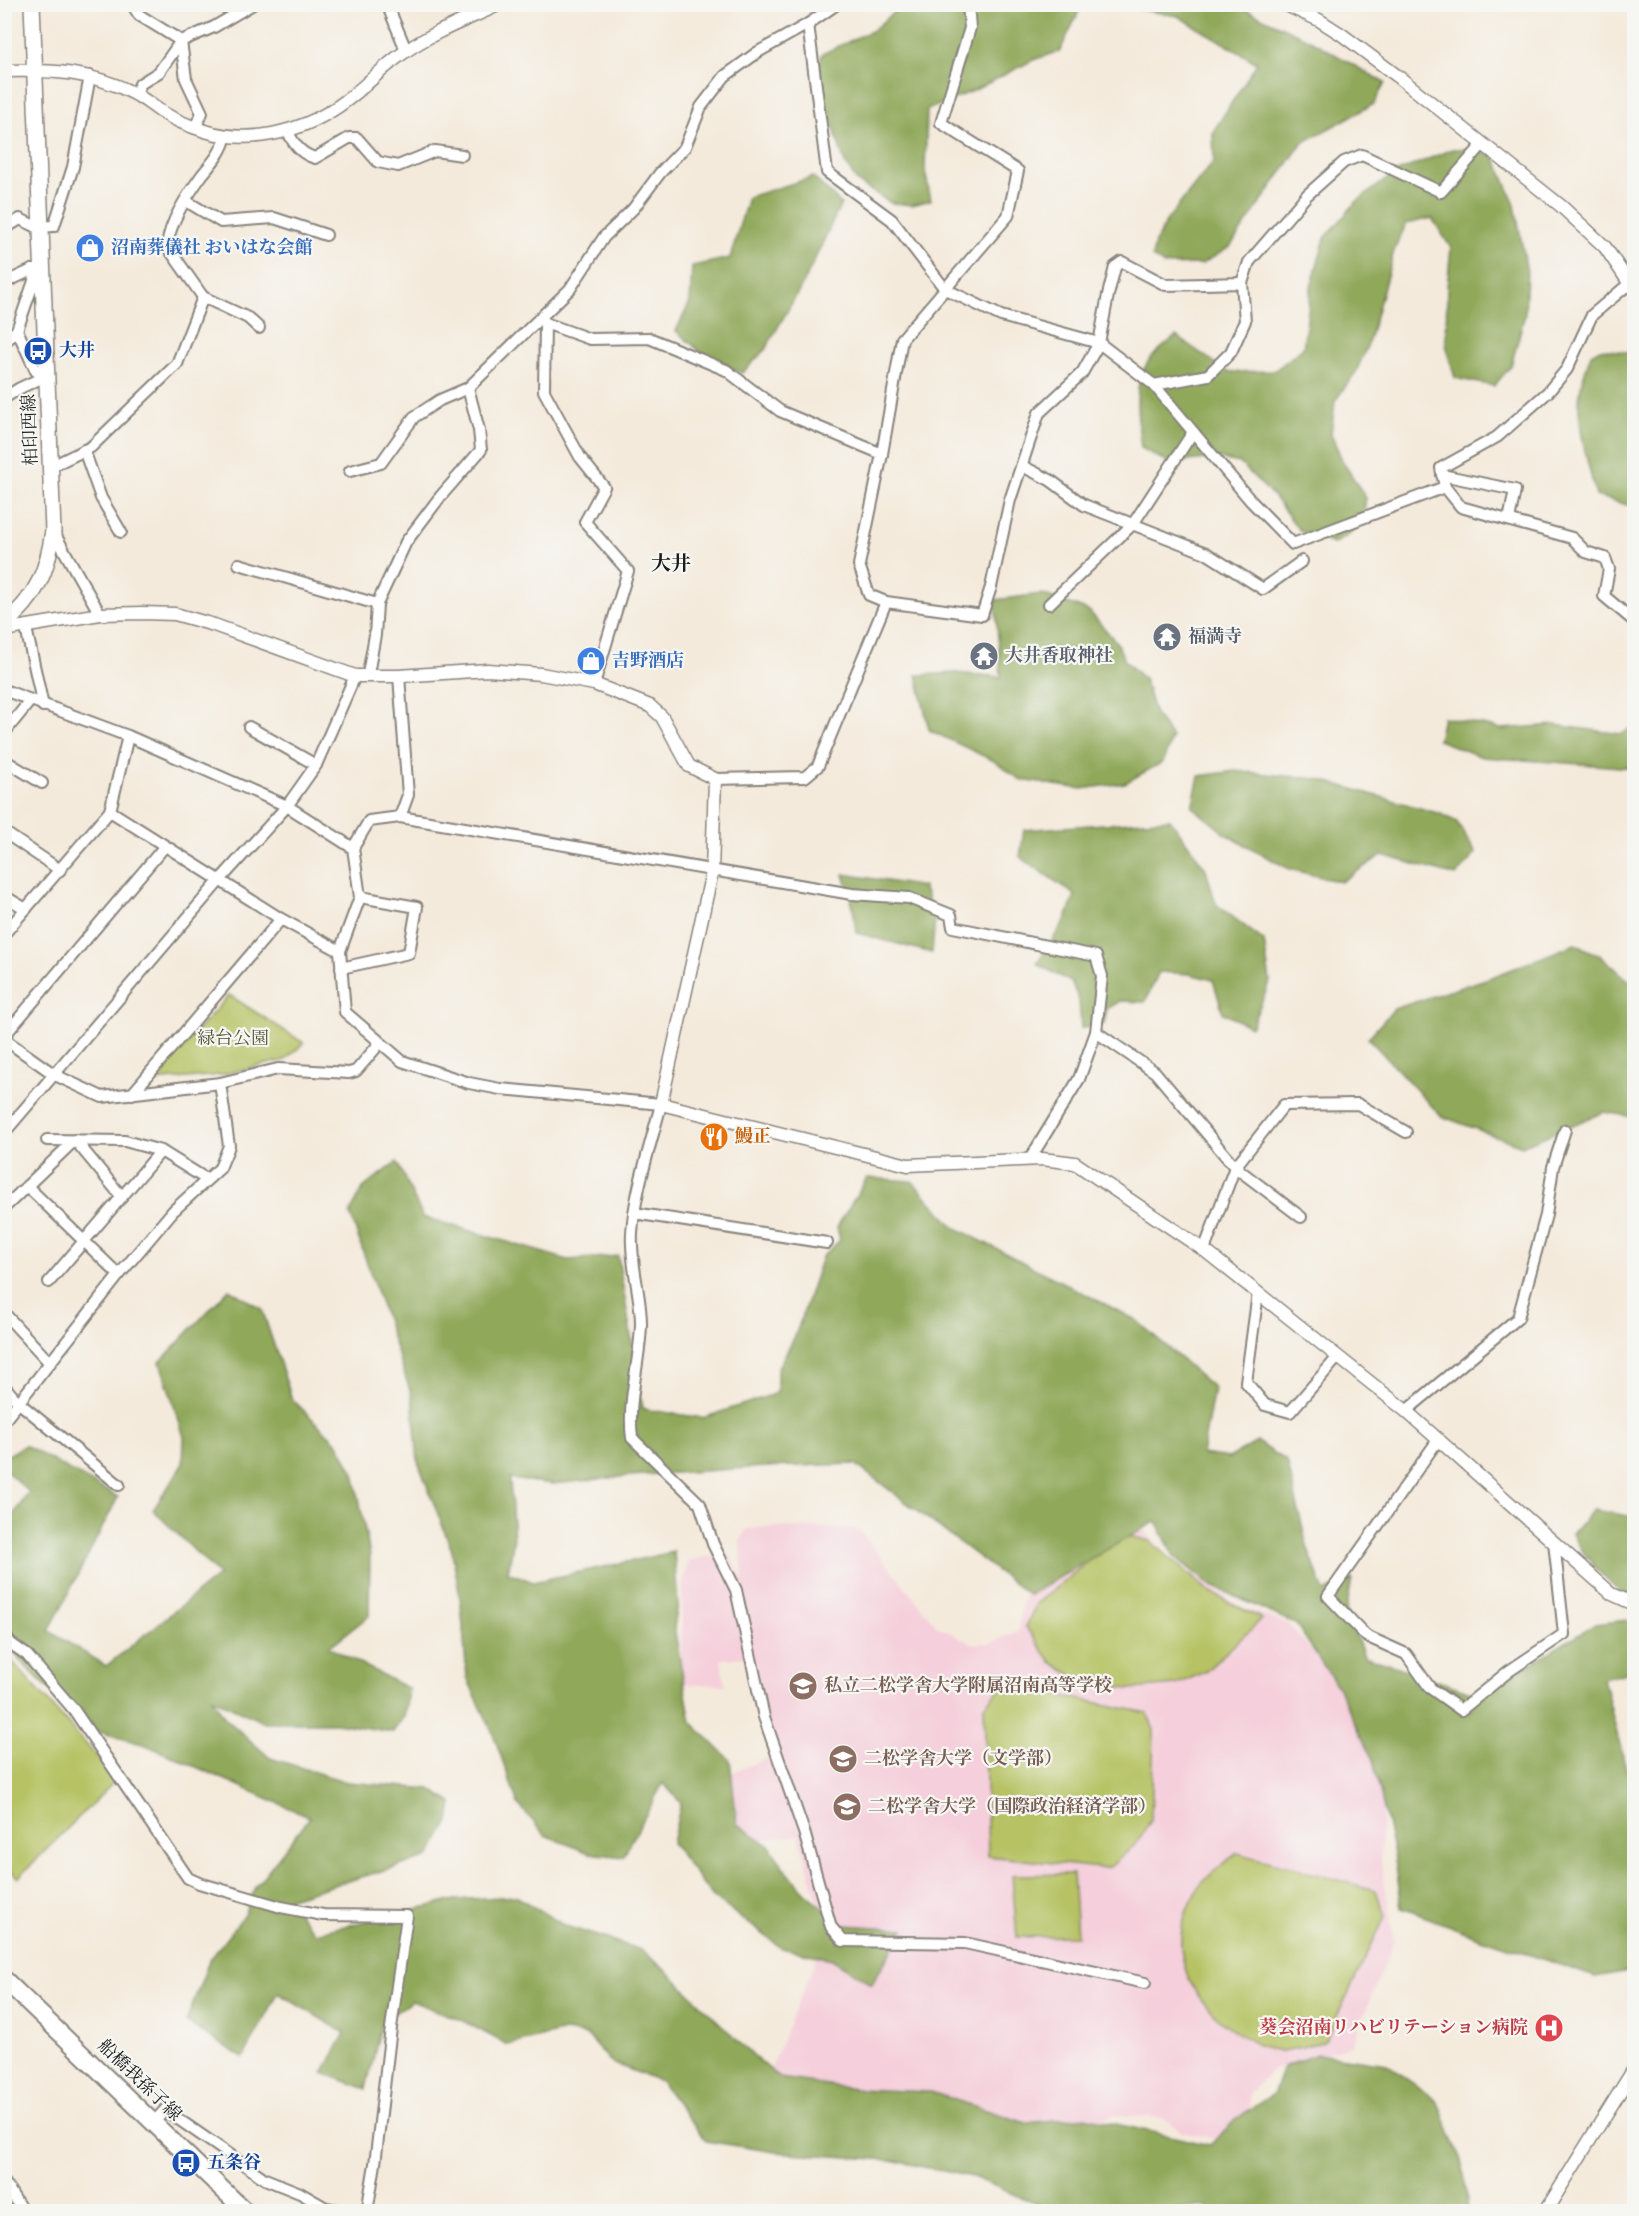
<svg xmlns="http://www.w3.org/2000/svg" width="1639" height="2216" font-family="Vollkorn,'Noto Serif JP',serif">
	<rect width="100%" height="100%" fill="#f6f6f2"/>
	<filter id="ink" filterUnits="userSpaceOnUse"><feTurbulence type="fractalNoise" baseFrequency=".0167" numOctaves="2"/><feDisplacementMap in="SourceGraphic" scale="12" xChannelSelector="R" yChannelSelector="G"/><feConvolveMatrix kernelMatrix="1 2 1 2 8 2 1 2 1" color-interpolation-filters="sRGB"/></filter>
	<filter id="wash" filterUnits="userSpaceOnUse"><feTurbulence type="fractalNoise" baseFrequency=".008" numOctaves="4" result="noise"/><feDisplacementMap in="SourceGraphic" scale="24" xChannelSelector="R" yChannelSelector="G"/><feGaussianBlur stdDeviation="1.35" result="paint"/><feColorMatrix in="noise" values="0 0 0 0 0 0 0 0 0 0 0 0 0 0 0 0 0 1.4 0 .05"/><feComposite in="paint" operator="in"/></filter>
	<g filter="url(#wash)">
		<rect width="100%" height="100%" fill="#f4eadb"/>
		<path fill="#f5cfdb" d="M1133 1520 1175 1562 1239 1606 1288 1624 1351 1695 1385 1771 1380 1854 1394 1941 1352 2045 1271 2071 1249 2095 1251 2137 1244 2145 1182 2132 1163 2118 1113 2115 1077 2130 1022 2141 767 2078 828 1930 813 1885 799 1835 734 1843 718 1778 771 1757 746 1657 721 1659 725 1685 680 1684 683 1580 689 1560 729 1554 743 1580 740 1541 747 1529 767 1527 853 1528 861 1533 937 1626 973 1644 991 1643 1018 1631 1026 1586Z"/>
		<g fill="#b6c264" stroke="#696f40" stroke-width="1.5">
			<path d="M229 995 304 1043 285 1060 220 1075 152 1081Z"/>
			<path d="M1122 1534 1150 1541 1211 1593 1262 1619 1206 1671 1176 1685 1129 1689 1086 1684 1051 1662 1026 1627 1036 1604Z"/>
			<path d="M4 1652 117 1779 18 1878 5 1865Z"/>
			<path d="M1013 1686 1147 1713 1154 1730 1151 1820 1137 1843 1110 1867 1100 1868 988 1856 984 1705 1001 1688Z"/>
			<path d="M1237 1853 1376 1890 1385 1917 1325 2041C1314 2044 1286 2052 1276 2051 1261 2050 1236 2032 1224 2023 1180 1987 1166 1935 1200 1886 1210 1873 1224 1863 1237 1853Z"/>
			<path d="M1073 1874 1077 1936 1017 1937 1012 1875Z"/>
		</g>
		<g fill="#90a85a" stroke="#56623b" stroke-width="1.5">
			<path d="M902 5H1082L1060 51 1033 60 973 91 927 110 925 171 931 200 912 205 891 203 857 182 844 161 822 89 816 75 822 54 873 30Z"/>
			<path d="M1113 5H1236L1312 41 1385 83 1374 104 1302 143 1230 247 1202 264 1164 265 1152 257 1155 243 1167 220 1214 161 1213 132 1257 63 1178 16Z"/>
			<path d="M1452 149H1475L1495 157 1515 205 1527 272 1525 314 1511 366 1494 386 1455 378 1446 345 1447 287 1451 248 1432 218 1406 224 1394 251 1368 344 1356 372 1335 401 1331 434 1343 462 1366 498C1362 528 1358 530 1333 544L1299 530 1274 497 1240 463 1215 458 1169 463 1141 448C1138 420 1131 386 1148 362 1155 352 1167 344 1176 336L1228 372 1274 371 1303 348 1311 287 1325 238 1356 202 1395 173Z"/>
			<path d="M813 177 841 204 805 280 765 350 742 373 701 352 676 331 690 302 692 266 730 258 748 197Z"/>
			<path d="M1600 349 1634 353V507L1596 496C1589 467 1580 438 1579 408 1578 390 1585 371 1591 354Z"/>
			<path d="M1042 594 1089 611 1117 643 1125 661 1144 679 1155 714 1172 737 1163 762 1125 783 1081 789 1021 780 994 761 929 730 917 675 956 673 1001 677 995 600Z"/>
			<path d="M1443 717 1501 729 1555 725 1622 734 1634 726V768L1482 757 1438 740Z"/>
			<path d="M1236 771 1318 779 1441 814 1457 822 1476 853 1456 876 1382 855 1341 882 1289 869 1227 835 1192 807 1199 776Z"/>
			<path d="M1170 819 1206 869 1216 904 1264 941 1270 982 1251 1027 1223 1013 1213 980 1189 974 1159 972 1145 1002 1120 1001 1107 1009 1104 1024 1081 1028 1079 1000 1071 982 1037 964 1066 919 1075 895 1020 857 1024 830Z"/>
			<path d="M844 874 923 887 935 917 932 953 856 933 853 907Z"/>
			<path d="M1575 944 1601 956 1634 985V1117L1604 1112 1522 1146 1441 1116 1368 1038 1394 1009 1492 977Z"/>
			<path d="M397 1162 423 1217 568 1260 618 1256 643 1409 703 1418 777 1393V1370L796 1334 822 1257 840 1240 837 1227 867 1178 912 1181 954 1227 1136 1320 1214 1388 1202 1454 1229 1458 1257 1442 1287 1461 1307 1546 1324 1592 1352 1579 1346 1611 1364 1656 1480 1695 1595 1624 1627 1620 1634 1623V1671L1603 1679 1627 1772 1634 1773V1970L1595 1977 1484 1939 1402 1908 1395 1859 1373 1760 1338 1687 1296 1624 1210 1585 1174 1556 1156 1521 1029 1595 855 1464 764 1467 629 1476 553 1484 510 1479 514 1538 508 1572 533 1582 674 1552 678 1604 674 1627 691 1722 730 1760 737 1824 769 1845 784 1868 805 1893 844 1925 904 1929 872 1984 832 1959 782 1948 713 1897 672 1843 681 1803 663 1783 623 1857 589 1853 545 1835 518 1804 492 1731 467 1678 461 1603 452 1551 418 1462 412 1396 350 1213 363 1188Z"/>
			<path d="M229 1289 262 1309 292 1399 338 1444 354 1473 370 1555 369 1616 329 1647 409 1689 404 1716 393 1732 336 1723H265L212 1698 225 1718 270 1758 347 1782 430 1789 452 1803 449 1822 429 1857 287 1899 315 1933 455 1900 516 1896 563 1925 641 1950 666 1970 745 2048 780 2078 854 2089 931 2092 1026 2123 1085 2117 1210 2145 1236 2119 1274 2093 1283 2067 1317 2054 1387 2064 1437 2100 1463 2164 1468 2211 1213 2212 1208 2206 1159 2211 1123 2206 1085 2211H1053L973 2177 890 2160 775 2152 706 2141 660 2081 612 2063 587 2035 565 2031 508 2045 461 2020 412 2001 382 2022 366 2089 323 2073 345 2033 278 1993 243 2058 186 2022 209 1961 244 1915 255 1887 310 1817 146 1745 92 1730 20 1661 5 1640V1527L29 1492 5 1470V1457L25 1445 118 1497 49 1631 106 1666 219 1575 153 1510 183 1464 184 1437 160 1362Z"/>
			<path d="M1593 1510 1634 1517V1604C1610 1585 1586 1561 1572 1534Z"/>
		</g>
	</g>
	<g filter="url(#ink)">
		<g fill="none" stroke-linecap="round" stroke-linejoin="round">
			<g stroke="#88837c" stroke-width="14">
				<g id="minor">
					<path d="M132 4 139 15 181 41 186 79 202 113 195 128"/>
					<path d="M387 4 406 50"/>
					<path d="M968 4 970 28 941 123 1018 171 1008 216 945 289 1001 316 1099 343 1154 385 1250 500 1293 544 1445 487"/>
					<path d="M808 24 827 172 892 220 945 289 902 339 882 454 859 565 869 595 886 602"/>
					<path d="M136 94 140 84 159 72 181 41 214 27 253 4"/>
					<path d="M288 131C293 144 301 154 315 158L349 138H357L378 162 398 166 435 151 462 155"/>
					<path d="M186 201 221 222 274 218 326 235"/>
					<path d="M4 229 20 219 37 227 54 226 73 167 90 76"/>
					<path d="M4 283 32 270H37"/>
					<path d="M1630 283 1592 315 1567 369 1548 392 1497 437 1441 468 1445 487 1461 507 1572 538 1586 552 1605 558 1609 569 1604 596 1634 621"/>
					<path d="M203 297 248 318 259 328"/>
					<path d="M545 323 590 339 649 338 726 370 780 411 882 454"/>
					<path d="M17 330 35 278 32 270"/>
					<path d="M4 343 17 330 36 371 48 375 20 388 4 398"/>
					<path d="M1154 385 1208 375 1231 352 1245 321 1242 283 1249 262 1307 195 1344 162 1362 155 1441 192 1483 144"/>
					<path d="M84 450 101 498 121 532"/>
					<path d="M52 466 91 447 177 364 203 297 167 246C170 221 187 196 202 175 212 163 223 151 226 135"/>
					<path d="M1022 466 1050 480 1084 505 1206 553 1263 589 1302 561"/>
					<path d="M350 471 381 463 414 417 440 400 468 388"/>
					<path d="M1442 475 1515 490 1509 520"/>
					<path d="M53 531 100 614"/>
					<path d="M239 564 377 604"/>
					<path d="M1049 604 1133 524 1193 432"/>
					<path d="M26 628 43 706"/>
					<path d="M368 674 375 635 377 604 406 542 440 497 481 450 479 430 468 388 540 318"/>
					<path d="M594 684 628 571 585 522 604 487 580 457 544 391 545 323 540 318 570 289 604 237 633 209 660 173 685 147 701 107 725 76 758 52 808 24 837 4"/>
					<path d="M4 690 128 736 287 806 353 848 360 897 340 951 345 1012 402 1061 469 1083 500 1089 661 1104C651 1144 634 1194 632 1233 630 1264 641 1294 641 1324 640 1363 627 1400 632 1438L700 1504 713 1544 736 1590 764 1717 804 1832 831 1927 843 1941 965 1943 1145 1983"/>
					<path d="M249 727 316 765"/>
					<path d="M4 733 30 701"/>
					<path d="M4 760 42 783"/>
					<path d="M715 779 805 777 818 766 886 602 982 615 991 587 1010 500 1039 413 1082 373 1099 343 1108 295 1115 267 1122 262 1166 285 1242 283"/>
					<path d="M110 811 281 919 340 951"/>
					<path d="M400 817 852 894 909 898 951 915 953 927 1096 956 1102 976 1096 1032 1155 1072 1235 1167 1204 1250"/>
					<path d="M4 832 60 870"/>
					<path d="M353 848 369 821 400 817 408 795 399 676"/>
					<path d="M4 896 26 909"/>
					<path d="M4 934 110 811 128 736"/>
					<path d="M341 968 409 953 417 907 360 897"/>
					<path d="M4 1036 165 846"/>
					<path d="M4 1039 55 1075 102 1097 220 1083 278 1069 349 1073 356 1071 380 1043"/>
					<path d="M132 1094 281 919"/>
					<path d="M4 1133 220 880 287 806 316 765 355 676"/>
					<path d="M47 1140 125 1141 161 1151 206 1179"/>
					<path d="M1030 1159 1079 1079 1096 1032"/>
					<path d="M27 1186 119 1275"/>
					<path d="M4 1208 75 1140 122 1197"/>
					<path d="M634 1213 827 1243"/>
					<path d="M1301 1217 1235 1167 1284 1105 1358 1104 1406 1132"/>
					<path d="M49 1282 161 1151"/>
					<path d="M1258 1293 1246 1382 1265 1405 1290 1412 1338 1357"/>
					<path d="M4 1313 50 1363"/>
					<path d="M4 1386 18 1402 119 1485"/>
					<path d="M1406 1411 1518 1318 1546 1215 1553 1167 1565 1130"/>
					<path d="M4 1421 119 1275 173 1211 220 1168 229 1146 220 1083"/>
					<path d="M1438 1440 1328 1596 1366 1636 1406 1654 1430 1688 1461 1710 1509 1671 1564 1634 1554 1542"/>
					<path d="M4 1634 10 1643 27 1655 74 1710 188 1878 199 1883 281 1907 323 1915 407 1916 391 2028 375 2164 367 2212"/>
					<path d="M154 2122 165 2110 265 2179 300 2193 326 2208 350 2212"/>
					<path d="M4 2182 23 2212"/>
				</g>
			</g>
			<g stroke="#88837c" stroke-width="15">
				<g id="tertiary">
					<path d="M1284 4 1319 20 1341 34 1400 78 1561 206 1605 247 1634 290"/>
					<path d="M4 71C52 70 90 71 133 93 143 98 151 105 160 111 174 120 189 126 205 131 253 146 308 130 347 100 367 85 385 65 406 51 435 31 469 19 500 4"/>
					<path d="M4 630 100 614 142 613 175 614 214 625 355 676H399L488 670 541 674 594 684 650 706 662 717 689 766 715 779 712 872 661 1104 908 1165 1042 1159 1075 1163 1204 1250 1406 1411 1612 1594 1634 1604"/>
					<path d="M1545 2212 1634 2069"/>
				</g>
			</g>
			<g stroke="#88837c" stroke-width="18">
				<path id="secondary" d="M4 624C36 599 48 570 53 531L32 4"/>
			</g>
			<g stroke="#88837c" stroke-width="20">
				<path id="primary" d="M4 1979 246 2212"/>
			</g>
			<use href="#minor" stroke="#fff" stroke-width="10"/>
			<use href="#tertiary" stroke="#fff" stroke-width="12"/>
			<use href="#secondary" stroke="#fff" stroke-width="15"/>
			<use href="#primary" stroke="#fff" stroke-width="16"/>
		</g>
	</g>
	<defs>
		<g id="shop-disc" transform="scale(1.5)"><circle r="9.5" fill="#3f7fe0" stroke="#f6f6f2"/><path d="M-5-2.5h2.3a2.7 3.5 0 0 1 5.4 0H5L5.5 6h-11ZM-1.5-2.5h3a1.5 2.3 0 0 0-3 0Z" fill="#fff"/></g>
		<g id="bus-disc" transform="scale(1.5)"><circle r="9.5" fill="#1a4fb4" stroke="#f6f6f2"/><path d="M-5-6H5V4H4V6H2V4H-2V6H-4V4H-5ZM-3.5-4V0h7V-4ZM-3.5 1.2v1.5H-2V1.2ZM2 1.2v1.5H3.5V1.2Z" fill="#fff"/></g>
		<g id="temple-disc" transform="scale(1.5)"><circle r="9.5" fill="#6b7280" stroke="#f6f6f2"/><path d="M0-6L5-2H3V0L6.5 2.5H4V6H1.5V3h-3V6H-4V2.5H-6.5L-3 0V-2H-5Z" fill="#fff"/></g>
		<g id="restaurant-disc" transform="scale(1.5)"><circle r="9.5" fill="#e8710a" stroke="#f6f6f2"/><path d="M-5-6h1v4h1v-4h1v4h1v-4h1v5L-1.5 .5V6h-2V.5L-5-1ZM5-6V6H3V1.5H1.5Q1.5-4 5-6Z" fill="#fff"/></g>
		<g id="school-disc" transform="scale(1.5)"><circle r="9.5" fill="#8d6e63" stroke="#f6f6f2"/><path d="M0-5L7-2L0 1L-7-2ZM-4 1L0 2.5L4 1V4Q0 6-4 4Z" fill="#fff"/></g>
		<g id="university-disc" transform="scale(1.5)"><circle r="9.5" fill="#8d6e63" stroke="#f6f6f2"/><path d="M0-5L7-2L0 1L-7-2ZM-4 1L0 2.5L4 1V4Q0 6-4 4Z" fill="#fff"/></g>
		<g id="hospital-disc" transform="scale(1.5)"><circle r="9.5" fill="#e0444e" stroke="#f6f6f2"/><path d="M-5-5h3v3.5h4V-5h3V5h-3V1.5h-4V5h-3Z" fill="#fff"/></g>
	</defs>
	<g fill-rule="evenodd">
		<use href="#shop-disc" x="90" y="248"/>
		<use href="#bus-disc" x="38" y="351"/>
		<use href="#temple-disc" x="1167" y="637"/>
		<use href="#temple-disc" x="984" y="656"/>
		<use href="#shop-disc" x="591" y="661"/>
		<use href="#restaurant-disc" x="714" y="1137"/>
		<use href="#school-disc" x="803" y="1686"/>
		<use href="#university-disc" x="843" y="1759"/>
		<use href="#university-disc" x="847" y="1807"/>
		<use href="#hospital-disc" x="1549" y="2028"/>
		<use href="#bus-disc" x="186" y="2163"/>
	</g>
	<g text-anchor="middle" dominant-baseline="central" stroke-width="4.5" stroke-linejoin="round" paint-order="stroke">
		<g font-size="18" font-weight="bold" fill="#366cbe" stroke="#f6f6f2" text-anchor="start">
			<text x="111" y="248">沼南葬儀社 おいはな会館</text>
			<text x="612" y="661">吉野酒店</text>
		</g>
		<g font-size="18" font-weight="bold" fill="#164399" stroke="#f6f6f2" text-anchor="start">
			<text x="59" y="351">大井</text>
			<text x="207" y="2163">五条谷</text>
		</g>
		<g font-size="18" fill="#1c1c1c" stroke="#f6f6f2">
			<text transform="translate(31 430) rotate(-92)">柏印西線</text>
			<text transform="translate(139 2081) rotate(44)">船橋我孫子線</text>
		</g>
		<g font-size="18" font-weight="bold" fill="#5b616d" stroke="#f6f6f2" text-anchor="start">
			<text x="1188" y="637">福満寺</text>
			<text x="1005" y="656">大井香取神社</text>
		</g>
		<g font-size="18" fill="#525635" stroke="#f6f6f2">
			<text x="233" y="1039">緑台公園</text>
		</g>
		<g font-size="18" font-weight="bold" fill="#c56008" stroke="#f6f6f2" text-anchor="start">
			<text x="735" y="1137">鰻正</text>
		</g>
		<g font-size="18" font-weight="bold" fill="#785e54" stroke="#f6f6f2" text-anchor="start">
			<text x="824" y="1686">私立二松学舎大学附属沼南高等学校</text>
			<text x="864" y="1759">二松学舎大学（文学部）</text>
			<text x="868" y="1807">二松学舎大学（国際政治経済学部）</text>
		</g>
		<g font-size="18" font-weight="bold" fill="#be3a42" stroke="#f6f6f2" text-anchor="end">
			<text x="1528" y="2028">葵会沼南リハビリテーション病院</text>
		</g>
		<g font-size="20" font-weight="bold" fill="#1c1c1c" stroke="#f6f6f2">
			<text x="671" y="565">大井</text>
		</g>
	</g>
	<rect width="1639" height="2216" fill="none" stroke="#f6f6f2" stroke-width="24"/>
</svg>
